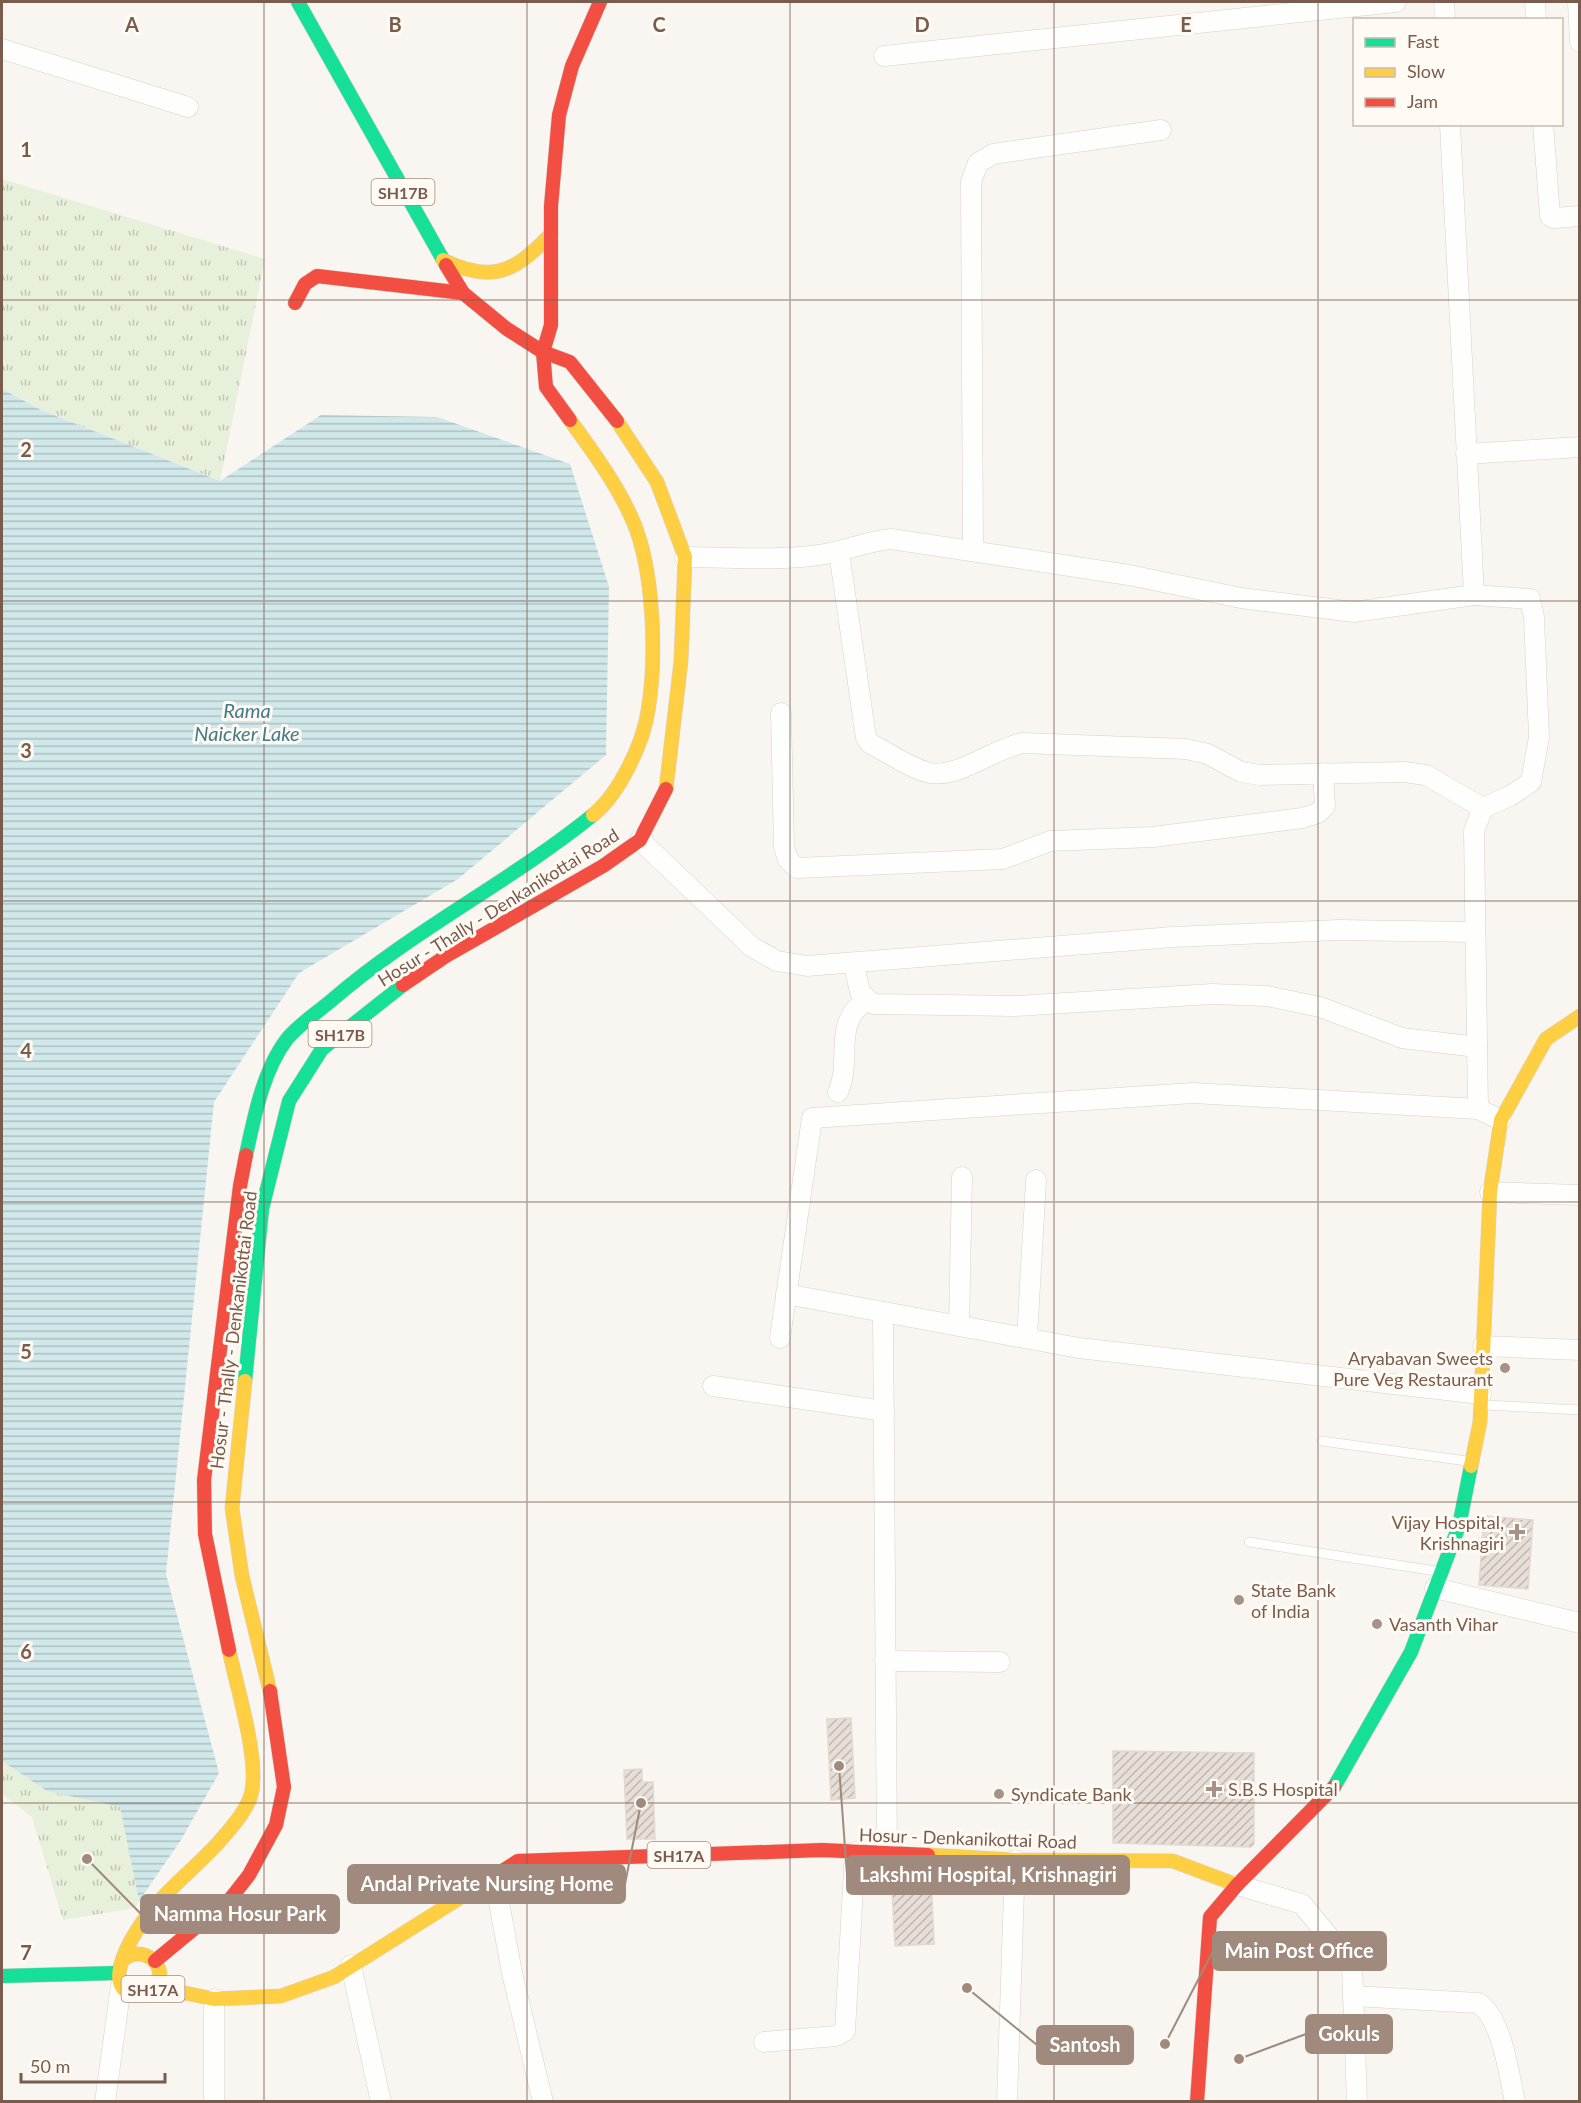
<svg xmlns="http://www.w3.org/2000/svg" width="1581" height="2103" font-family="Lato,sans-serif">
	<defs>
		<pattern id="grass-tufts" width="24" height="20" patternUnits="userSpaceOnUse" patternTransform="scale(1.5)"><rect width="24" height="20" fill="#e7f0db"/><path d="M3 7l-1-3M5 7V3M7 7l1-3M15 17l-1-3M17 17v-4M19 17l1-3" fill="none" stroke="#c0c6b4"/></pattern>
		<pattern id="water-rules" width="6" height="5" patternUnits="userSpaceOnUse" patternTransform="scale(1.5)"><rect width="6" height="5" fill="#d0e8ea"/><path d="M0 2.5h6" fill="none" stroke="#aebfc0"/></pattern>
		<pattern id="building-hatch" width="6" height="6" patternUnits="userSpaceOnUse" patternTransform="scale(1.5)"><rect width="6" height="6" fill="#e6ded7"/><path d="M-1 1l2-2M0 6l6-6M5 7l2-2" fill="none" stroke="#bfb7b1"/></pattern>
	</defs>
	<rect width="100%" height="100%" fill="#f9f5f0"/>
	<g fill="url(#grass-tufts)">
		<path d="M2 179 265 259 220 481 41 410 2 389Z"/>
		<path d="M2 1761 47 1791 120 1807 139 1901 135 1908 63 1920 32 1817 2 1794Z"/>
	</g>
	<path fill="url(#water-rules)" d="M2 389 41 410 220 481 321 415 437 417 570 464 609 587 606 755 458 879 299 973 214 1102 166 1574 219 1773 181 1840 139 1901 120 1807 47 1791 2 1761Z"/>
	<g fill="url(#building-hatch)" stroke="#e2d8d2" stroke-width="1.5">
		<path d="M1484 1516 1533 1520 1528 1589 1479 1585Z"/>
		<path d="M851 1718 855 1798 831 1800 827 1719Z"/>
		<path d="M1113 1751 1254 1753V1844L1251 1847 1113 1843Z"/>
		<path d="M642 1769V1782H653L655 1839H627L624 1770Z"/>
		<path d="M891 1871 931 1873 934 1944 895 1946Z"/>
	</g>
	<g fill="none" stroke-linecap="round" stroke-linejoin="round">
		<g stroke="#d7d1cb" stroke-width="10">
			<g id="lane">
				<path d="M1486 1405 1580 1410"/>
				<path d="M1322 1441 1467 1461"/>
				<path d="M1249 1542 1436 1571"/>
			</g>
		</g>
		<g stroke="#d7d1cb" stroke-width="21">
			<g id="street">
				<path d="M1444 2 1445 20"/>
				<path d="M1535 2 1536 20"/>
				<path d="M1578 2 1580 42"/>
				<path d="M2 49 188 107"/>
				<path d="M884 56 1396 2"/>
				<path d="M1450 124 1474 595 1530 599 1534 617 1539 737 1531 782 1510 796 1483 808 1474 831 1478 1109 1501 1120"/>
				<path d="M1543 124 1550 216 1554 218 1580 216"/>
				<path d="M1466 454 1580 447"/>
				<path d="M973 551 971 182 978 163 993 154 1161 130"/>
				<path d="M839 552 866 738 871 744C889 753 911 769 930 773 958 778 994 749 1022 743L1186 749 1208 754 1241 772 1260 775 1404 772 1426 775 1483 808"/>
				<path d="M685 557C729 557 776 561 819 555 844 552 866 541 891 539L1129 575 1241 598 1354 612 1474 595"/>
				<path d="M781 713 784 847 788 860 797 868 1003 859 1050 841 1153 837 1302 818 1318 813 1325 806 1323 773"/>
				<path d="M640 840 752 947 777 961 807 966 1173 937 1338 930 1474 932"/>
				<path d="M854 965 860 992 873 1004 1015 1006 1212 994 1267 996 1320 1007 1402 1038 1477 1047"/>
				<path d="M838 1092C853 1060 831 1025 866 1000"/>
				<path d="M1490 1192 1580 1195"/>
				<path d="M786 1294 1079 1348 1481 1394"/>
				<path d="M883 1312 887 1853"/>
				<path d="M959 1326 962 1177"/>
				<path d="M780 1338 812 1118 1193 1093 1478 1109"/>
				<path d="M1027 1338 1036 1180"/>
				<path d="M1483 1346 1580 1350"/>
				<path d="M713 1386 884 1411"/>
				<path d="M1435 1588 1580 1623"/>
				<path d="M885 1661 1000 1662"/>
				<path d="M494 1875 512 1973 543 2102"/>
				<path d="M1237 1885 1302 1904 1352 1965 1357 2102"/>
				<path d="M351 1965 381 2102"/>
				<path d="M1353 1996 1478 2003C1502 2017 1509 2075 1515 2102"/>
				<path d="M214 1999V2102"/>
				<path d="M764 2042 836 2036 845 2031 855 1852"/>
				<path d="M105 2102 121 1986"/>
				<path d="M1007 2102 1015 1860"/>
			</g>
		</g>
		<g stroke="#d9d2cb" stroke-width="15">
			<g id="fast">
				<path d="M298 2 446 265"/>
				<path d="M246 1155C254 1118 263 1070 287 1039 298 1025 318 1012 332 1000 413 930 510 882 593 815"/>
				<path d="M245 1381 262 1209 289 1101 322 1049 403 985"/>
				<path d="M1334 1787 1411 1652 1459 1526 1471 1466"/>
				<path d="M2 1976 117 1973"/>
			</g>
		</g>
		<g stroke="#d9d2cb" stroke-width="15">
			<g id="slow">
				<path d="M443 260C492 284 515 272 551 234"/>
				<path d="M570 420C593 452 617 484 633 521 654 570 657 658 648 711 643 744 619 794 593 815"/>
				<path d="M617 421 657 482 685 557 681 661 666 789"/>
				<path d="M245 1381 232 1508 242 1576 270 1691"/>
				<path d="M1471 1466 1480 1422 1490 1192 1501 1120 1546 1039 1580 1016"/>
				<path d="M928 1855 1015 1860 1173 1861 1237 1885"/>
				<path d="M123 1960C137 1948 156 1955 160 1973L156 1986 138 1995C94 1990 139 1924 154 1907 174 1884 198 1865 219 1842 230 1829 244 1814 250 1798 262 1766 236 1685 229 1650"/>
				<path d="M156 1987 214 1999 281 1996 334 1977 504 1870"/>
			</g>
		</g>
		<g stroke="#d9d2cb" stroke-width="15">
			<g id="jam">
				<path d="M446 265 463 293 507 329 543 352 570 362 617 421"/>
				<path d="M295 303 305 284 317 276 463 293"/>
				<path d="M543 352 551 325V206L559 115 572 66 600 2"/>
				<path d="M543 352 546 387 570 420"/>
				<path d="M403 985 446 956 603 866 640 840 666 789"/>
				<path d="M229 1650 205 1534 204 1480 240 1186 246 1155"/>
				<path d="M504 1870 518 1861 822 1850 928 1855"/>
				<path d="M155 1961 231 1898 249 1875 276 1825 284 1787 270 1691"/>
				<path d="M1197 2102 1210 1917 1237 1885 1334 1787"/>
			</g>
		</g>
		<use href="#lane" stroke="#fefefd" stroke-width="9"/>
		<use href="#street" stroke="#fefefd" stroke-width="20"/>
		<use href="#fast" stroke="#16e098" stroke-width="14"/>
		<use href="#slow" stroke="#ffcf43" stroke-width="14"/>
		<use href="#jam" stroke="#f24e42" stroke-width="14"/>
	</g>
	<path fill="none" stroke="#7a5c4d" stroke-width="1.5" stroke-opacity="0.55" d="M264 2V2102M527 2V2102M790 2V2102M1054 2V2102M1318 2V2102M2 300H1580M2 601H1580M2 901H1580M2 1202H1580M2 1502H1580M2 1803H1580"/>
	<g fill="#a69286" stroke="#fffaf3" stroke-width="2">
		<circle cx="1505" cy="1368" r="6"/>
		<path d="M1514 1523h6v6h6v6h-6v6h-6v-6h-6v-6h6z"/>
		<circle cx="1239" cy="1600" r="6"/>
		<circle cx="1377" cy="1624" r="6"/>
		<path d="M1211 1780h6v6h6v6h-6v6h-6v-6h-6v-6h6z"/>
		<circle cx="999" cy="1794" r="6"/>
	</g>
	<g text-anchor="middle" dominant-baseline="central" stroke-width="6" stroke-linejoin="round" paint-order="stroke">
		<g fill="#fffaf3" stroke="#a28b7f" stroke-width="1.5">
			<rect x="371.5" y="179" width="63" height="26" rx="4.5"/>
			<rect x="308.5" y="1021" width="63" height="26" rx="4.5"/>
			<rect x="647.5" y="1842" width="63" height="26" rx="4.5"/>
			<rect x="121.5" y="1976" width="63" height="26" rx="4.5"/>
		</g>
		<g font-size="16" font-weight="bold" fill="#7a5c4d">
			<text x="403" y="192">SH17B</text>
			<text x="340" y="1034">SH17B</text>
			<text x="679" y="1855">SH17A</text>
			<text x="153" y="1989">SH17A</text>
		</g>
		<g font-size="18" fill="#7a5c4d" stroke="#fffaf3">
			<text transform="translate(498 907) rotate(-32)">Hosur - Thally - Denkanikottai Road</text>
			<text transform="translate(233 1330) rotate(-83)">Hosur - Thally - Denkanikottai Road</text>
			<text transform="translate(968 1838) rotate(2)">Hosur - Denkanikottai Road</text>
		</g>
		<g font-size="18" fill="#7a5c4d" stroke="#fffaf3" text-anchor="start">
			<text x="1493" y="1358" text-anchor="end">Aryabavan Sweets<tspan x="1493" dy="21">Pure Veg Restaurant</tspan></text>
			<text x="1504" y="1522" text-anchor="end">Vijay Hospital,<tspan x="1504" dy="21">Krishnagiri</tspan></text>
			<text x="1251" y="1590">State Bank<tspan x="1251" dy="21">of India</tspan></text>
			<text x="1389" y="1624">Vasanth Vihar</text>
			<text x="1228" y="1789">S.B.S Hospital</text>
			<text x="1011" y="1794">Syndicate Bank</text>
		</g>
		<g font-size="20" font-style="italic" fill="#437c86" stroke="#fffaf3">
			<text x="247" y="710">Rama<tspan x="247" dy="23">Naicker Lake</tspan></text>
		</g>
	</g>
	<g font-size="20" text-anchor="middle" font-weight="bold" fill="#7a5c4d" stroke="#fffaf3" stroke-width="6" stroke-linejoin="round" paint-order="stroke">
		<text x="132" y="32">A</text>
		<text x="395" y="32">B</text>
		<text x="659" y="32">C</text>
		<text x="922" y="32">D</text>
		<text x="1186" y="32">E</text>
		<text x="26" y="157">1</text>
		<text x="26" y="457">2</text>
		<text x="26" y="758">3</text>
		<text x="26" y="1058">4</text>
		<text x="26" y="1359">5</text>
		<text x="26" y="1659">6</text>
		<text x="26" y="1960">7</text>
	</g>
	<path fill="none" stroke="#9f8a7d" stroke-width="2" d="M839 1766L847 1875M641 1803L625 1884M87 1859L141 1914M1165 2044L1213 1951M1239 2059L1306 2034M967 1988L1037 2045"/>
	<g fill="#9f8a7d" stroke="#fffaf3" stroke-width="2">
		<circle cx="839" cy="1766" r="6"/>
		<circle cx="641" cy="1803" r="6"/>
		<circle cx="87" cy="1859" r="6"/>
		<circle cx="1165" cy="2044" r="6"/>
		<circle cx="1239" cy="2059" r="6"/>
		<circle cx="967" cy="1988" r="6"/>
	</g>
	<g fill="#9f8a7d" stroke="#9f8a7d" stroke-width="2">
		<rect x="847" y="1856" width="282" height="38" rx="6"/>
		<rect x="348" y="1865" width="277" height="38" rx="6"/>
		<rect x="141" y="1895" width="198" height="38" rx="6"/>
		<rect x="1213" y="1932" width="173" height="38" rx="6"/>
		<rect x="1306" y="2015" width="86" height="38" rx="6"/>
		<rect x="1037" y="2026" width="96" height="38" rx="6"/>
	</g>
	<g font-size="20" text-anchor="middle" font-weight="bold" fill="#fff">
		<text x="988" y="1882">Lakshmi Hospital, Krishnagiri</text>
		<text x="487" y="1891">Andal Private Nursing Home</text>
		<text x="240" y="1921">Namma Hosur Park</text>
		<text x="1299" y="1958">Main Post Office</text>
		<text x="1349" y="2041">Gokuls</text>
		<text x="1085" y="2052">Santosh</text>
	</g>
	<rect width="1581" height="2103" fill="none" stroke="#7a5c4d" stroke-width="6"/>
	<rect x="1353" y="18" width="210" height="108" fill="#fffaf3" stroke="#cabbb1" stroke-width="1.5"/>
	<rect x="1365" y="38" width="30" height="9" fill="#16e098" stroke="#cabbb1" stroke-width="1.5"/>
	<text x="1407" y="48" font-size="18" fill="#7a5c4d">Fast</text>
	<rect x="1365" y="68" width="30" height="9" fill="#ffcf43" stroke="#cabbb1" stroke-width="1.5"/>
	<text x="1407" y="78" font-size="18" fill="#7a5c4d">Slow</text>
	<rect x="1365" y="98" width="30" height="9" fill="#f24e42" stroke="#cabbb1" stroke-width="1.5"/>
	<text x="1407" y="108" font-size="18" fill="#7a5c4d">Jam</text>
	<path d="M21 2073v9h144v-9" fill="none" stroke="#7a5c4d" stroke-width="3"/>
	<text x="30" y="2073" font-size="18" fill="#7a5c4d" stroke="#fffaf3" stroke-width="4.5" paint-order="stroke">50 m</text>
</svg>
